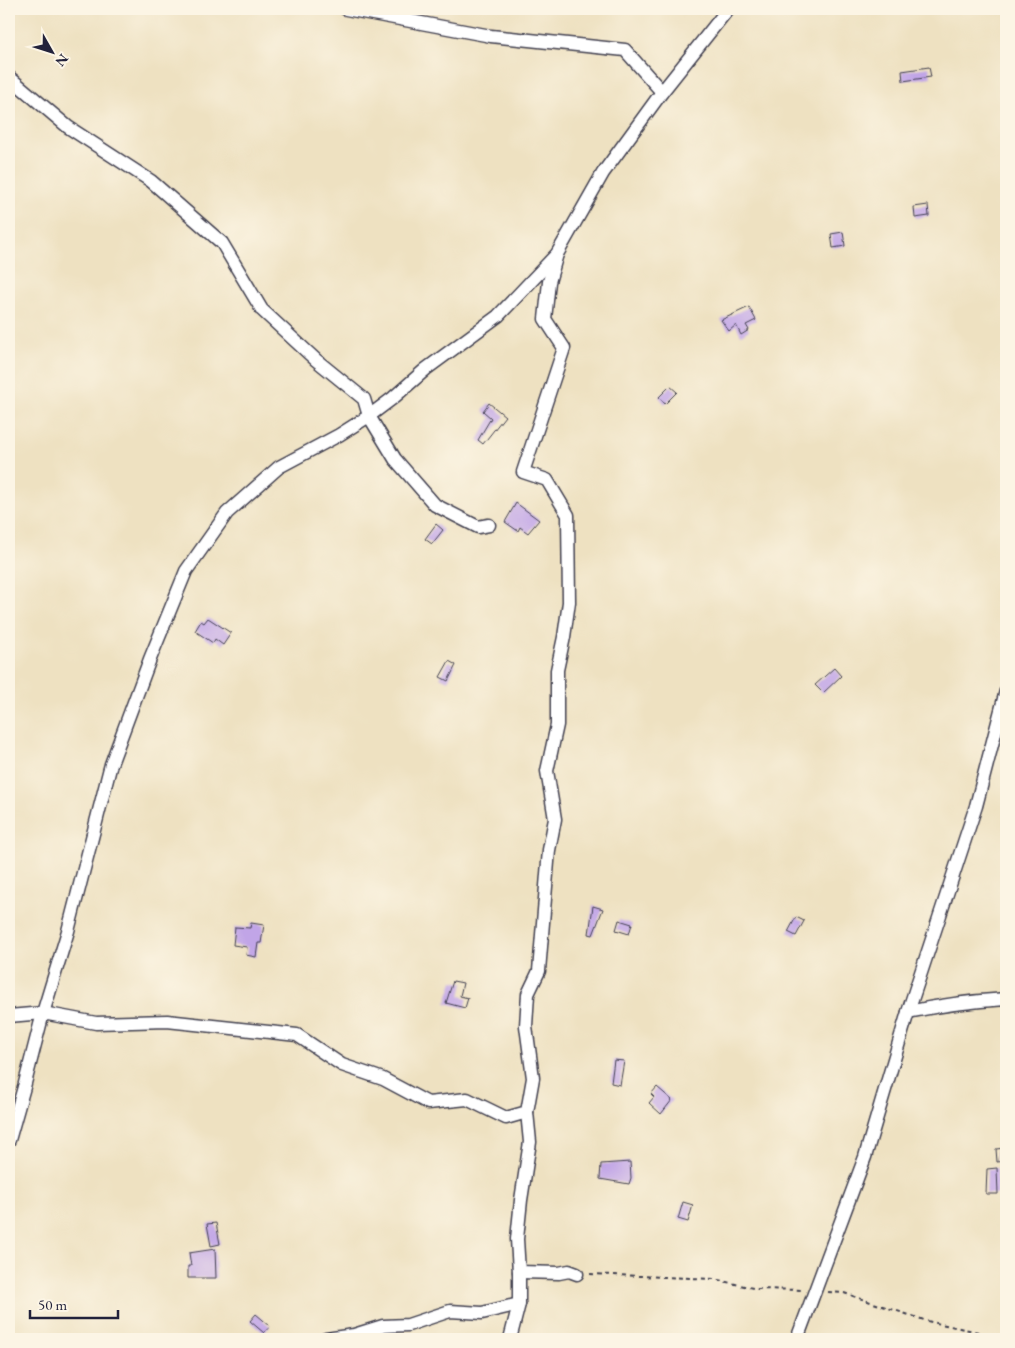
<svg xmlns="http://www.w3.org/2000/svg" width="1015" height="1348" font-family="'EB Garamond',serif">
	<rect width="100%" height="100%" fill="#fcf5e5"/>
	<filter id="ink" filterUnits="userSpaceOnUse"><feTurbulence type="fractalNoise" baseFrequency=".02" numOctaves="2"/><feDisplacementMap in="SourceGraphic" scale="10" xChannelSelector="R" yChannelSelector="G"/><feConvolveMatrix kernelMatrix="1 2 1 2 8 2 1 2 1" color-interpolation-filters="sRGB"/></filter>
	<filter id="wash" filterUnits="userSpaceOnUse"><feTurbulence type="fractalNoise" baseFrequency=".0096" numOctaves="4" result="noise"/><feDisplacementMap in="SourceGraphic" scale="20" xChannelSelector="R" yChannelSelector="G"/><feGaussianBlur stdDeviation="1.12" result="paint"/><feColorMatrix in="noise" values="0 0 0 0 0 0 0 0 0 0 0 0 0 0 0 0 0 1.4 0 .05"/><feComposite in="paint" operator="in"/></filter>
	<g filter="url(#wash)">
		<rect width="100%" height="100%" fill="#eee1c1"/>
		<g id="blocks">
			<g fill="#c1a5e7">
				<path d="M929 67 931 77 903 81 902 71Z"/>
				<path d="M928 205 929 216 915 218 914 207Z"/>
				<path d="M843 232 845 246 833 248 831 234Z"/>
				<path d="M749 307 756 320 746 325 749 330 741 335 736 325 729 331 721 320Z"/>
				<path d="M670 386 677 392 665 404 659 397Z"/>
				<path d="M489 403 505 416 483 444 478 440 491 418 483 411Z"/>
				<path d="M516 503 539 520 528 533 520 527 518 531 505 522Z"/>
				<path d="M436 524 443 530 432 544 425 539Z"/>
				<path d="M208 618 231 633 223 645 215 639 213 643 195 631 201 621 204 623Z"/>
				<path d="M449 661 456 665 448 681 440 677Z"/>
				<path d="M834 668 841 676 823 693 815 685Z"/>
				<path d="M593 906 603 909 593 935 589 934Z"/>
				<path d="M796 917 804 921 796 936 788 932Z"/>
				<path d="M619 920 632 924 629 934 616 930Z"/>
				<path d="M251 923 264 925 261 943H258L256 957 246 955 247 947 233 945 235 927 250 928Z"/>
				<path d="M453 981 463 983 460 996 468 998 465 1008 446 1003Z"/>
				<path d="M614 1060 624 1061 620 1085 611 1083Z"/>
				<path d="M657 1087 672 1100 661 1114 649 1103 654 1097 651 1094Z"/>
				<path d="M1005 1148 1006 1161 997 1162 996 1149Z"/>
				<path d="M630 1162 631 1178 629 1184 600 1179 601 1164Z"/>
				<path d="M997 1168 998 1194H986L987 1169Z"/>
				<path d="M683 1202 693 1205 688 1222 678 1219Z"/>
				<path d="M216 1223 220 1244 211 1246 207 1224Z"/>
				<path d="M215 1249 216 1278H188V1266H191L189 1253Z"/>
				<path d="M256 1314 270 1326 264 1333 250 1321Z"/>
			</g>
		</g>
	</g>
	<g filter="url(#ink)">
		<use href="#blocks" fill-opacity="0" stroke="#413f4f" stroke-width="1"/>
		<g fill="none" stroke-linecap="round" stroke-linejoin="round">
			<g stroke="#413f4f" stroke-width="15">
				<g id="minor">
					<path d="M346 9 491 36 625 50 662 92"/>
					<path d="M9 77 68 127 151 181 222 243 262 310 316 360 364 399 369 416 395 459 435 505 478 527 489 525"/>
					<path d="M908 1012C941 1005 973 1001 1006 999"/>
					<path d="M9 1016 43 1013 96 1023 167 1021 297 1035 342 1065 383 1079 428 1103 467 1099 506 1118 527 1112 533 1078 526 1026 528 994 539 971 549 850 555 819 547 771 557 725V670L564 637 569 602 568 515 547 480 523 472 564 348 545 319 549 282 557 254"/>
					<path d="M9 1140 24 1087 43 1013 68 931 111 764 150 659 186 571 227 513 279 467 339 435 369 416 393 398 426 369 498 316 557 254 603 173 662 92 728 9"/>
					<path d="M519 1272 559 1273 569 1271 577 1274"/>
					<path d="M326 1339 354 1335 383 1326 408 1325 450 1311 482 1313 519 1304"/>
					<path d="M510 1339 519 1304V1272L517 1239 521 1200 530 1142 527 1112"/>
					<path d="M797 1339 865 1157 908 1012 976 806 1006 691"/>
				</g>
			</g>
			<g stroke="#413f4f" stroke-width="2" stroke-dasharray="4 4" stroke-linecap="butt">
				<path d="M590 1274 714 1279 757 1289 804 1290"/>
				<path d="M828 1292 844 1293 927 1321 1006 1338"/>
			</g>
			<use href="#minor" stroke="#fff" stroke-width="12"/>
		</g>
	</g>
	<rect width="1015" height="1348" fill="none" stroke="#fcf5e5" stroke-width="30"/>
	<g transform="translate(52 52) rotate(129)" stroke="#fcf5e5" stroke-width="4" paint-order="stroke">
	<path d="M0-4L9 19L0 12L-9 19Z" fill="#22223b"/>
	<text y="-8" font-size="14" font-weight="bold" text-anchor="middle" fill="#22223b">N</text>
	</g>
	<path d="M30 1310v8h88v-8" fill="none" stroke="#22223b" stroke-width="2.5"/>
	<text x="38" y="1310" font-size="15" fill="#22223b" stroke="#fcf5e5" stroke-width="4" paint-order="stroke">50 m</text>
</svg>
